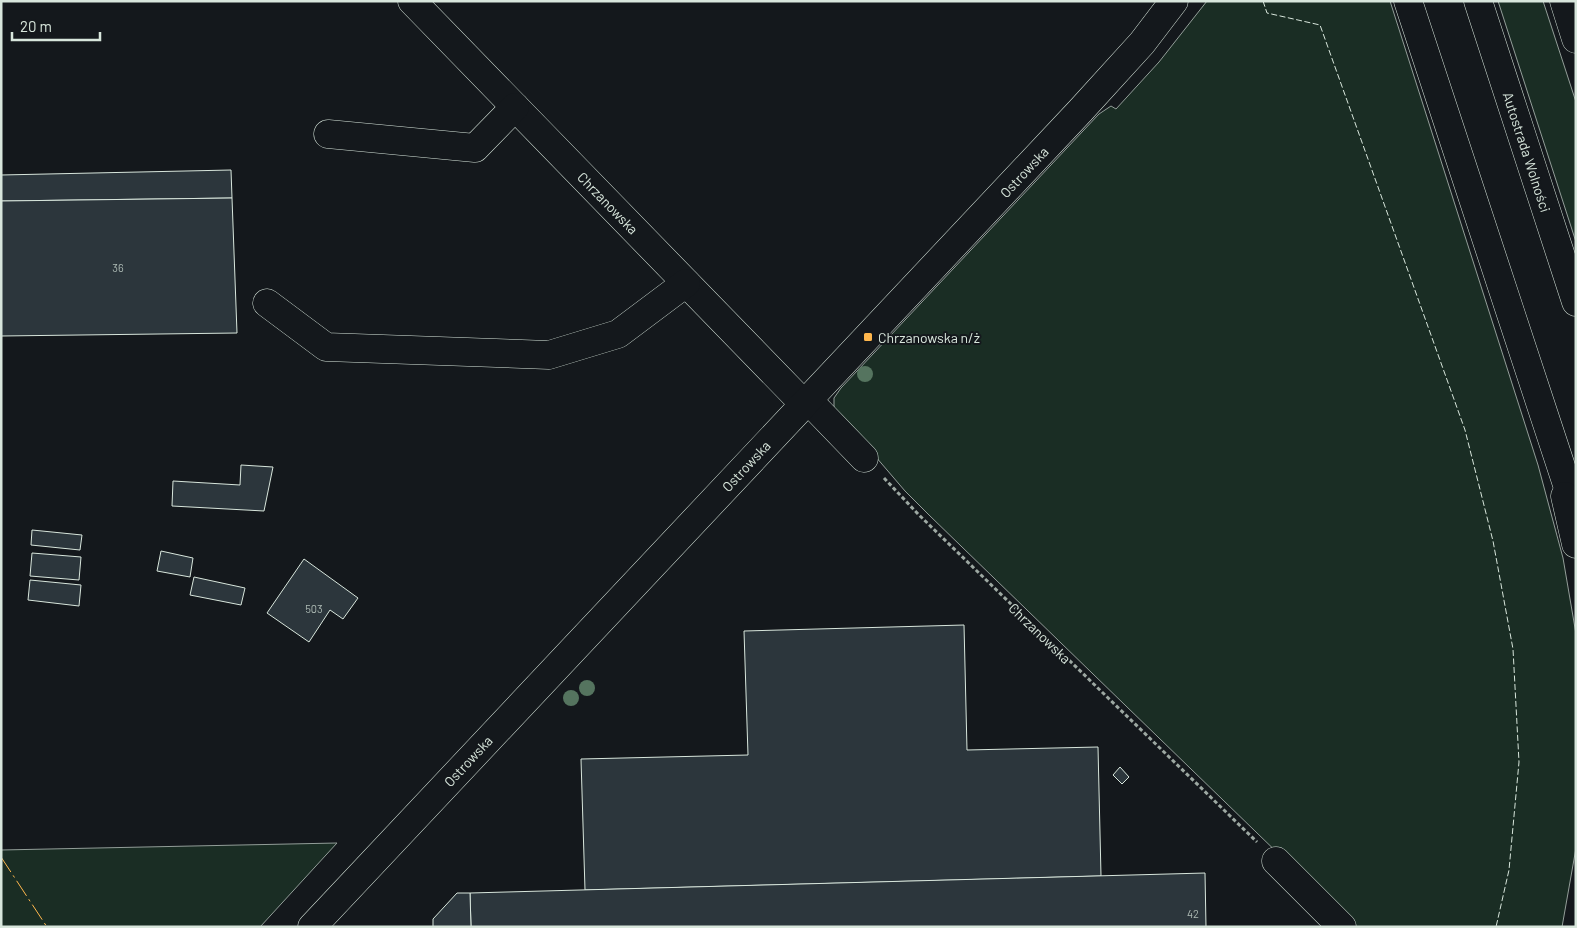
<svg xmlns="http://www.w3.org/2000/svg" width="1577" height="928" font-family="Barlow,sans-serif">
	<rect width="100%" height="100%" fill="#14181c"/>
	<g fill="#1a2d24" stroke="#939e99">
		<path d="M1207 1H1390L1538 465 1563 558 1576 634V848L1562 927H1354L929 515 905 491 834 408V398L841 388 1099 114 1111 106 1116 109 1159 62Z"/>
		<path d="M1498 1H1543L1576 102V242Z"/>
		<path d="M337 843 260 927H1V850Z"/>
	</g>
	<g fill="#2c363c" stroke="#d8e6dc">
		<path d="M231 170 232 198 1 201V175Z"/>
		<path d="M232 198 237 333 1 336V201Z"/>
		<path d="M241 465 273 467 264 511 172 506 173 481 240 485Z"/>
		<path d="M32 530 82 535 80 550 31 545Z"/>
		<path d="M161 551 193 558 190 577 157 571Z"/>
		<path d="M32 553 81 557 79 580 30 576Z"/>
		<path d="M304 559 358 598 343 619 330 610 309 642 267 613Z"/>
		<path d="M194 577 245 588 241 605 190 595Z"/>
		<path d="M30 580 81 585 79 606 28 600Z"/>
		<path d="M964 625 967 750 1098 747 1101 876 585 890 581 759 748 755 744 631Z"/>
		<path d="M1120 767 1129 777 1122 784 1113 775Z"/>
		<path d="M1205 873 1206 927H471L470 893Z"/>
		<path d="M457 893H470L471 927H433V919Z"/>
	</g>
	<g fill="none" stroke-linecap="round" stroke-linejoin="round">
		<g stroke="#d8e6dc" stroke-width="29">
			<g id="minor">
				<path d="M412 1 804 404"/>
				<path d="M328 134 475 148 515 107"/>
				<path d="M267 303 326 347 549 355 618 334 686 283"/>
				<path d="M808 400 864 458"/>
				<path d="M1276 861 1342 927"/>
				<path d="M312 927 1081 110 1142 43 1174 1"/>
			</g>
		</g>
		<g stroke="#d8e6dc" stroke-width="29">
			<g id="highway">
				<path d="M1408 1 1576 512"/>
				<path d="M1478 1 1576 302"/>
				<path d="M1564 1 1576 39"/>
				<path d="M1565 496 1576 544"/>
			</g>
		</g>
		<path stroke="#9da8a2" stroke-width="3" stroke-dasharray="4 2.5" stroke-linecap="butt" d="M884 478 918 514 1257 842"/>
		<use href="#minor" stroke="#14181c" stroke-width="28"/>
		<use href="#highway" stroke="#14181c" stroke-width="28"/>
		<path stroke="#d8e6dc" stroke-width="1" stroke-dasharray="6 2.5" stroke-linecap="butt" d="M1263 1 1267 13 1320 25 1465 430 1493 541 1513 649 1519 762 1509 870 1496 927"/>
		<path stroke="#ffb74d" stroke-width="1" stroke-dasharray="18 4 2.5 4" stroke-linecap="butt" d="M1 857 47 927"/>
	</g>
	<g fill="#55745f">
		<circle cx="865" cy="374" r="8"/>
		<circle cx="587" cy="688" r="8"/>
		<circle cx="571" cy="698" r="8"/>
	</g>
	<rect fill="#ffb74d" stroke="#14181c" stroke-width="2" x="863" y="332" width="10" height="10" rx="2.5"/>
	<g text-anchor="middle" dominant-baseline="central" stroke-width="4" stroke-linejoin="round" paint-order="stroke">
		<g font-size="11" fill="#adbab4">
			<text x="118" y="267">36</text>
			<text x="314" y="608">503</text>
			<text x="1193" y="913">42</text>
		</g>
		<g font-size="14" fill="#d8e6dc" stroke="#14181c">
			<text transform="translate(1527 152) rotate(72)">Autostrada Wolności</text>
			<text transform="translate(1024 172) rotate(-47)">Ostrowska</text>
			<text transform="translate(608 203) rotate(46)">Chrzanowska</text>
			<text transform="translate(746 466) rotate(-47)">Ostrowska</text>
			<text transform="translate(1040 633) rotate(44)">Chrzanowska</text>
			<text transform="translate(468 761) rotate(-47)">Ostrowska</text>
		</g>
		<g font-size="14" fill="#d8e6dc" stroke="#14181c" text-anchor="start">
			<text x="878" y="337">Chrzanowska n/ż</text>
		</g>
	</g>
	<rect width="1577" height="928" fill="none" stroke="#d8e6dc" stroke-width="5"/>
	<path d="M12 32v8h88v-8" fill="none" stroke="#d8e6dc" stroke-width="2.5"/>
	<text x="20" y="32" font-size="15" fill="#d8e6dc" stroke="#14181c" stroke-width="4" paint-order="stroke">20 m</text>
</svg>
